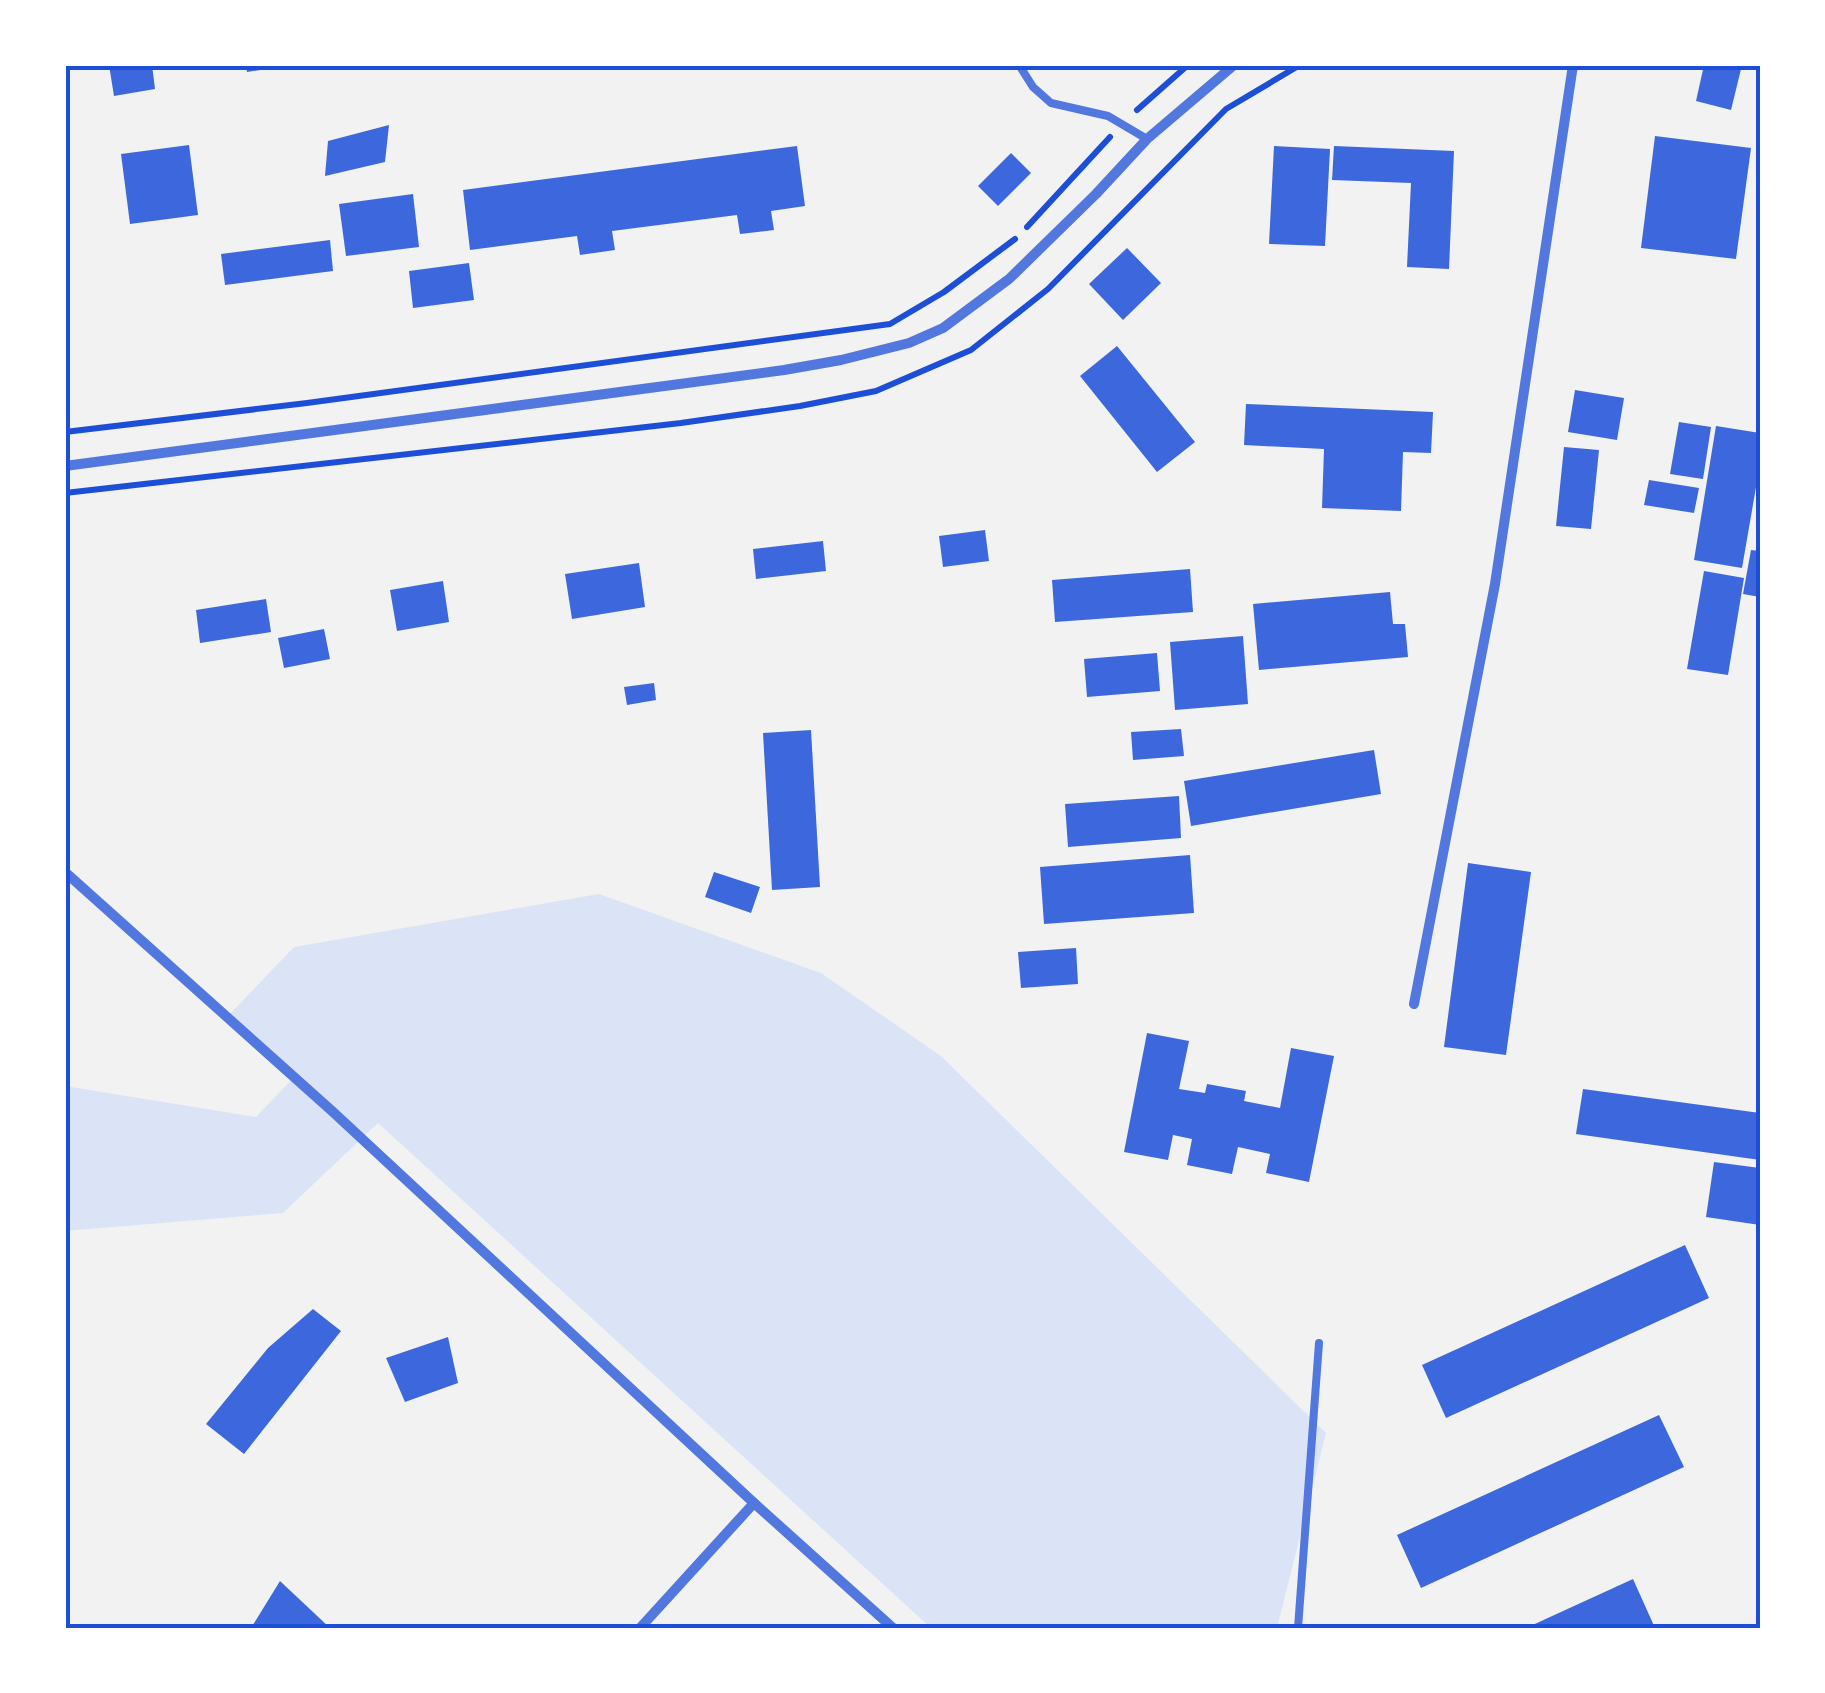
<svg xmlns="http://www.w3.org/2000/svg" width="1825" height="1693" font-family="Rubik,sans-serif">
	<rect width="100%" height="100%" fill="#f2f2f2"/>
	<path fill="#dbe4f7" d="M599 894 821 973 941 1056 1326 1433 1277 1628H931L378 1123 283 1213 65 1231V1086L256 1117 295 1076 225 1019 294 947Z"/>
	<g fill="#3d67dc">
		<path d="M109 65H152L155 89 114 96Z"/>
		<path d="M246 65H279V67L247 72Z"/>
		<path d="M1704 65H1726L1741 69 1731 110 1696 101Z"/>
		<path d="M389 125 385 162 325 176 328 141Z"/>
		<path d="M1655 136 1751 148 1736 259 1641 248Z"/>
		<path d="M189 145 198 215 130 224 121 154Z"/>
		<path d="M797 146 805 206 771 211 774 230 740 234 737 215 612 231 615 250 580 255 577 236 470 250 463 190Z"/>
		<path d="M1274 146 1330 149 1325 246 1269 244Z"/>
		<path d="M1334 146 1454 151 1449 269 1407 267 1411 183 1332 180Z"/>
		<path d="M1011 153 1031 173 998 206 978 186Z"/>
		<path d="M413 194 419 247 346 256 339 204Z"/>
		<path d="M330 240 333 271 225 285 221 254Z"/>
		<path d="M1127 248 1161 283 1123 320 1089 284Z"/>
		<path d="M469 263 474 300 413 308 409 271Z"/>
		<path d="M1117 346 1195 442 1157 472 1080 376Z"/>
		<path d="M1575 390 1624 398 1617 440 1568 432Z"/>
		<path d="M1246 404 1433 412 1431 453 1403 452 1401 511 1322 508 1324 449 1244 445Z"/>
		<path d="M1679 422 1711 427 1703 479 1670 474Z"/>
		<path d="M1716 426 1760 433V464L1742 568 1694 560Z"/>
		<path d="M1564 447 1599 450 1591 529 1556 526Z"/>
		<path d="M1649 480 1699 488 1694 513 1644 505Z"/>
		<path d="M985 530 989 561 943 567 939 536Z"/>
		<path d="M823 541 826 571 756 579 753 549Z"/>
		<path d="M1751 550 1760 551V597L1743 594Z"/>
		<path d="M639 563 645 607 572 619 565 574Z"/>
		<path d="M1190 569 1193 612 1055 622 1052 580Z"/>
		<path d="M1704 571 1744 578 1728 675 1687 669Z"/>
		<path d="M443 581 449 622 397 631 390 590Z"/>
		<path d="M1390 592 1393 624H1405L1408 657 1259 670 1253 604Z"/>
		<path d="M266 599 271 632 200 643 196 610Z"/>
		<path d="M324 629 330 659 284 668 278 638Z"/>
		<path d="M1243 636 1248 704 1175 710 1170 642Z"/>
		<path d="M1157 653 1160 691 1087 697 1084 659Z"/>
		<path d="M654 683 656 700 627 705 624 687Z"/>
		<path d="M1181 729 1184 756 1133 760 1131 732Z"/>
		<path d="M811 730 820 887 772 890 763 733Z"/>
		<path d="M1374 750 1381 794 1191 826 1184 781Z"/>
		<path d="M1179 796 1181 838 1068 847 1065 804Z"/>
		<path d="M1190 855 1194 913 1044 924 1040 867Z"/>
		<path d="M1468 863 1531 872 1506 1055 1444 1047Z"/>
		<path d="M714 872 760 887 751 913 705 897Z"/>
		<path d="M1076 948 1078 984 1021 988 1018 952Z"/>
		<path d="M1147 1033 1189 1041 1179 1089 1205 1093 1207 1084 1246 1091 1244 1101 1280 1108 1291 1048 1334 1056 1309 1182 1266 1173 1270 1154 1238 1147 1232 1174 1187 1165 1192 1139 1173 1135 1168 1160 1124 1152Z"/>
		<path d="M1583 1089 1760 1113V1160L1576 1134Z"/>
		<path d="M1714 1162 1760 1168V1225L1706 1217Z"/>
		<path d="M1685 1245 1709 1298 1446 1418 1422 1365Z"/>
		<path d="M313 1309 341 1331 244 1454 206 1424 268 1348Z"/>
		<path d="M448 1337 458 1383 405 1402 386 1358Z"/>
		<path d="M1659 1415 1684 1467 1421 1588 1397 1535Z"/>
		<path d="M1633 1579 1655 1628H1526Z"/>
		<path d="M280 1581 330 1628H251Z"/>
	</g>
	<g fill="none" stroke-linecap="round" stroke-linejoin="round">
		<g stroke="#1d4ed8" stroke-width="6">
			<path d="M1137 110 1188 65"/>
			<path d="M1027 227 1110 137"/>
			<path d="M65 432 307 403 890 324 944 292 1015 239"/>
			<path d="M65 493 681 423 800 406 876 391 971 350 1048 289 1226 109 1300 65"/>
		</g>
		<g stroke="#5277de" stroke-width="8">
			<path d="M1019 65 1033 87 1051 103 1108 116 1147 139"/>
			<path d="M1298 1628 1319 1343"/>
		</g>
		<g stroke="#5277de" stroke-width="10">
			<path d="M65 466 784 370 841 360 909 343 943 328 1009 279 1096 194 1147 139 1234 65"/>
			<path d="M65 872 332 1111 754 1503 893 1628"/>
			<path d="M1414 1004 1495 584 1573 65"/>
			<path d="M640 1628 754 1503"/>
		</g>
	</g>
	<rect width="1825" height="1693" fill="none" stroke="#ffffff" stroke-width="135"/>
	<rect x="68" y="68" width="1690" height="1558" fill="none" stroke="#1d4ed8" stroke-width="4"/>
</svg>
